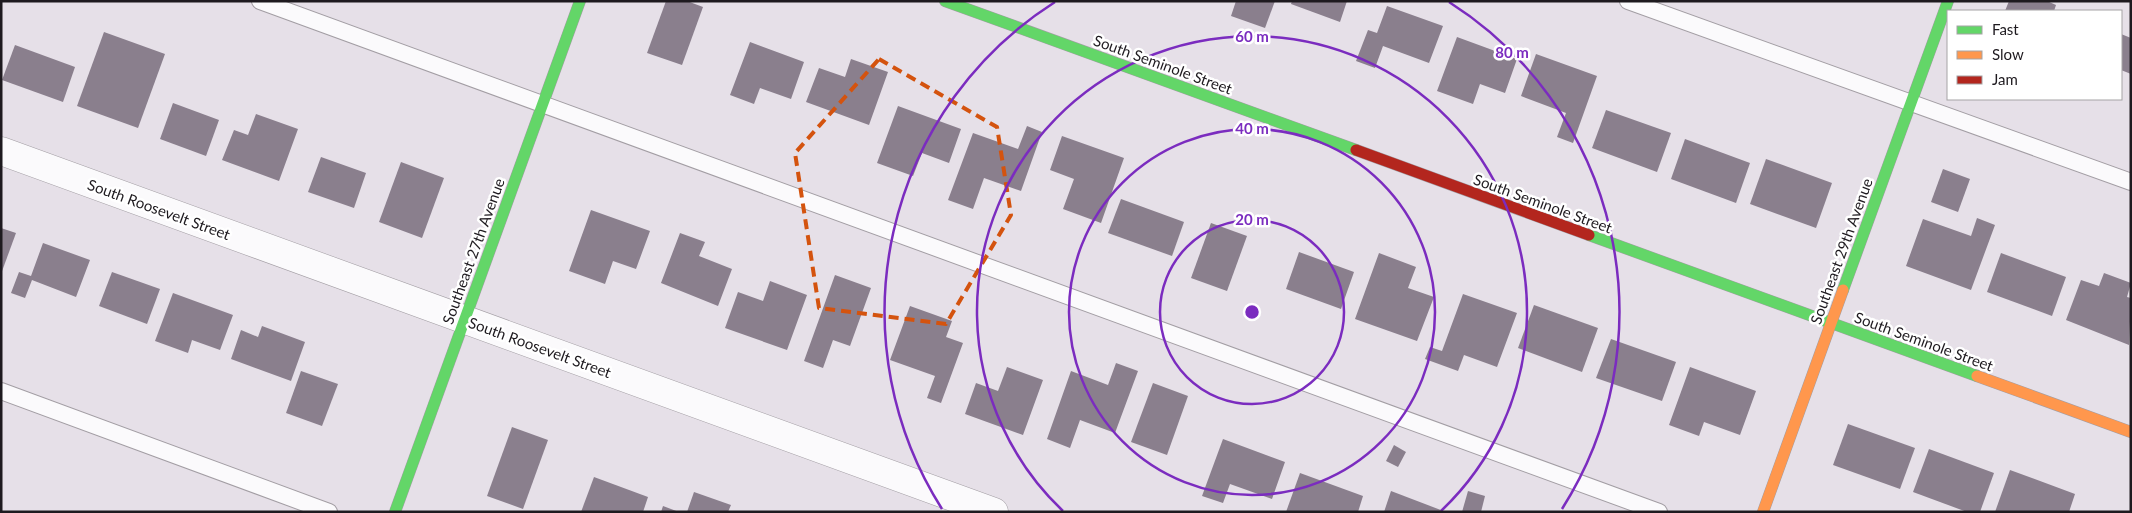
<svg xmlns="http://www.w3.org/2000/svg" width="2132" height="513" font-family="Lato,sans-serif">
	<rect width="100%" height="100%" fill="#e6e0e8"/>
	<g fill="#8a7f8d">
		<path d="M666 1H687L703 7 682 65 647 53Z"/>
		<path d="M1236 1H1275L1265 28 1231 16Z"/>
		<path d="M1292 1H1347L1340 22 1291 4Z"/>
		<path d="M2009 1H2047L2056 5 2054 11H2005Z"/>
		<path d="M1387 6 1443 26 1429 63 1383 46 1375 68 1356 61 1368 30 1377 33Z"/>
		<path d="M104 32 165 54 138 128 77 106Z"/>
		<path d="M2121 34 2131 38V74L2121 70Z"/>
		<path d="M1457 37 1517 59 1505 93 1480 84 1473 104 1437 91Z"/>
		<path d="M750 42 804 62 791 99 760 88 754 104 730 95Z"/>
		<path d="M15 45 75 67 63 102 2 80Z"/>
		<path d="M1536 54 1597 76 1573 143 1557 137 1566 113 1521 96Z"/>
		<path d="M851 59 888 72 869 125 806 102 819 68 845 77Z"/>
		<path d="M173 103 219 120 206 156 160 139Z"/>
		<path d="M898 106 961 129 949 163 922 153 913 176 877 163Z"/>
		<path d="M1606 110 1671 133 1657 172 1592 148Z"/>
		<path d="M256 114 298 129 279 181 222 160 234 130 248 135Z"/>
		<path d="M1027 126 1042 132 1021 191 984 178 973 209 948 200 973 133 1018 149Z"/>
		<path d="M1062 136 1124 158 1101 223 1063 209 1074 179 1050 170Z"/>
		<path d="M1685 139 1750 163 1736 203 1671 179Z"/>
		<path d="M321 157 366 173 354 208 308 192Z"/>
		<path d="M1766 159 1832 183 1816 228 1750 204Z"/>
		<path d="M401 162 444 178 422 238 379 222Z"/>
		<path d="M1943 169 1970 179 1958 212 1931 202Z"/>
		<path d="M1121 199 1184 222 1172 256 1108 233Z"/>
		<path d="M591 210 650 231 636 269 613 261 605 284 569 271Z"/>
		<path d="M1977 218 1995 225 1971 290 1906 266 1923 219 1971 236Z"/>
		<path d="M1211 223 1247 236 1227 291 1191 278Z"/>
		<path d="M1 228 16 233 1 274Z"/>
		<path d="M680 233 705 242 699 256 732 269 718 306 661 283Z"/>
		<path d="M43 243 90 260 76 297 32 280 25 298 11 293 19 272 31 276Z"/>
		<path d="M1299 252 1354 272 1341 309 1286 289Z"/>
		<path d="M1379 253 1416 267 1408 288 1434 297 1417 341 1355 319Z"/>
		<path d="M2001 253 2066 277 2052 316 1987 292Z"/>
		<path d="M112 272 160 289 147 324 99 306Z"/>
		<path d="M2104 273 2131 283 2127 297 2131 298 2129 345 2066 320 2081 280 2099 286Z"/>
		<path d="M835 275 871 288 850 346 833 340 823 368 804 361Z"/>
		<path d="M770 281 807 295 787 350 725 328 738 292 763 301Z"/>
		<path d="M173 293 233 315 220 350 192 340 188 353 155 341Z"/>
		<path d="M1463 294 1517 313 1497 367 1464 355 1458 371 1425 359 1430 347 1442 351Z"/>
		<path d="M1534 305 1598 328 1582 372 1518 348Z"/>
		<path d="M910 306 952 321 946 337 963 343 941 403 927 398 935 376 890 360Z"/>
		<path d="M262 326 305 342 291 381 231 359 241 330 258 337Z"/>
		<path d="M1611 339 1676 362 1662 401 1596 378Z"/>
		<path d="M1116 363 1138 371 1115 433 1080 420 1070 448 1047 439 1071 371 1108 385Z"/>
		<path d="M1007 367 1043 380 1023 435 965 414 976 383 998 391Z"/>
		<path d="M1690 367 1756 391 1740 435 1704 422 1699 436 1669 425Z"/>
		<path d="M301 371 338 384 322 426 286 413Z"/>
		<path d="M1153 383 1188 396 1167 455 1131 442Z"/>
		<path d="M1848 424 1915 448 1900 489 1833 465Z"/>
		<path d="M512 427 548 440 523 509 487 496Z"/>
		<path d="M1223 439 1285 462 1272 499 1230 484 1223 503 1202 496Z"/>
		<path d="M1394 445 1406 452 1398 467 1386 461Z"/>
		<path d="M1929 449 1994 473 1980 512H1967L1913 492Z"/>
		<path d="M2010 470 2075 494 2069 512H1995Z"/>
		<path d="M1300 473 1363 496 1358 512H1286Z"/>
		<path d="M594 477 648 497 643 512H581Z"/>
		<path d="M1391 491 1446 512H1384Z"/>
		<path d="M1468 491 1485 496 1481 512H1462Z"/>
		<path d="M694 492 731 505 728 512H687Z"/>
		<path d="M663 506 679 512H661Z"/>
	</g>
	<g fill="none" stroke-linecap="round" stroke-linejoin="round">
		<g stroke="#a39ea4" stroke-width="18">
			<g id="lane">
				<path d="M260 1 1659 512"/>
				<path d="M1628 1 2131 182"/>
				<path d="M1 391 329 512"/>
			</g>
		</g>
		<g stroke="#a39ea4" stroke-width="29">
			<path id="street" d="M1 151 994 512"/>
		</g>
		<g stroke="#a39ea4" stroke-width="12">
			<g id="fast">
				<path d="M945 1 1356 150"/>
				<path d="M1589 235 1977 376"/>
				<path d="M1843 290 1948 1"/>
				<path d="M395 512 580 1"/>
			</g>
		</g>
		<g stroke="#a39ea4" stroke-width="12">
			<g id="slow">
				<path d="M1977 376 2131 432"/>
				<path d="M1763 512 1843 290"/>
			</g>
		</g>
		<g stroke="#a39ea4" stroke-width="12">
			<path id="jam" d="M1356 150 1589 235"/>
		</g>
		<use href="#lane" stroke="#fbfafc" stroke-width="16"/>
		<use href="#street" stroke="#fbfafc" stroke-width="28"/>
		<use href="#fast" stroke="#63d668" stroke-width="11"/>
		<use href="#slow" stroke="#ff974d" stroke-width="11"/>
		<use href="#jam" stroke="#b3261e" stroke-width="11"/>
	</g>
	<path fill="none" stroke="#d4530e" stroke-width="4" stroke-dasharray="10 6" stroke-linejoin="round" d="M879 59 997 127 1011 215 946 324 819 308 795 153Z"/>
	<g fill="none" stroke="#7b2cbf" stroke-width="2.5">
		<circle cx="1252" cy="312" r="92"/>
		<circle cx="1252" cy="312" r="183"/>
		<path d="M1063 511A275 275 0 1 1 1441 511"/>
		<path d="M942 509A367 367 0 0 1 1055 2M1449 2A367 367 0 0 1 1562 509"/>
	</g>
	<g text-anchor="middle" dominant-baseline="central" stroke-width="5" stroke-linejoin="round" paint-order="stroke">
		<g font-size="15" fill="#1e1a1f" stroke="#fff">
			<text transform="translate(1163 64) rotate(20)">South Seminole Street</text>
			<text transform="translate(1543 203) rotate(20)">South Seminole Street</text>
			<text transform="translate(159 209) rotate(20)">South Roosevelt Street</text>
			<text transform="translate(473 251) rotate(-70)">Southeast 27th Avenue</text>
			<text transform="translate(1841 251) rotate(-70)">Southeast 29th Avenue</text>
			<text transform="translate(1924 341) rotate(20)">South Seminole Street</text>
			<text transform="translate(540 347) rotate(20)">South Roosevelt Street</text>
		</g>
	</g>
	<circle cx="1252" cy="312" r="8" fill="#7b2cbf" stroke="#fff" stroke-width="2.5"/>
	<g font-size="15" text-anchor="middle" font-weight="bold" fill="#7b2cbf" stroke="#fff" stroke-width="5" stroke-linejoin="round" paint-order="stroke">
		<text x="1252" y="42">60 m</text>
		<text x="1512" y="58">80 m</text>
		<text x="1252" y="134">40 m</text>
		<text x="1252" y="225">20 m</text>
	</g>
	<rect width="2132" height="513" fill="none" stroke="#1e1a1f" stroke-width="5"/>
	<rect x="1947" y="10" width="175" height="90" fill="#ffffff" stroke="#a5a3a5"/>
	<rect x="1957" y="26" width="25" height="8" fill="#63d668" stroke="#a5a3a5"/>
	<text x="1992" y="35" font-size="15" fill="#1e1a1f">Fast</text>
	<rect x="1957" y="51" width="25" height="8" fill="#ff974d" stroke="#a5a3a5"/>
	<text x="1992" y="60" font-size="15" fill="#1e1a1f">Slow</text>
	<rect x="1957" y="76" width="25" height="8" fill="#b3261e" stroke="#a5a3a5"/>
	<text x="1992" y="85" font-size="15" fill="#1e1a1f">Jam</text>
</svg>
